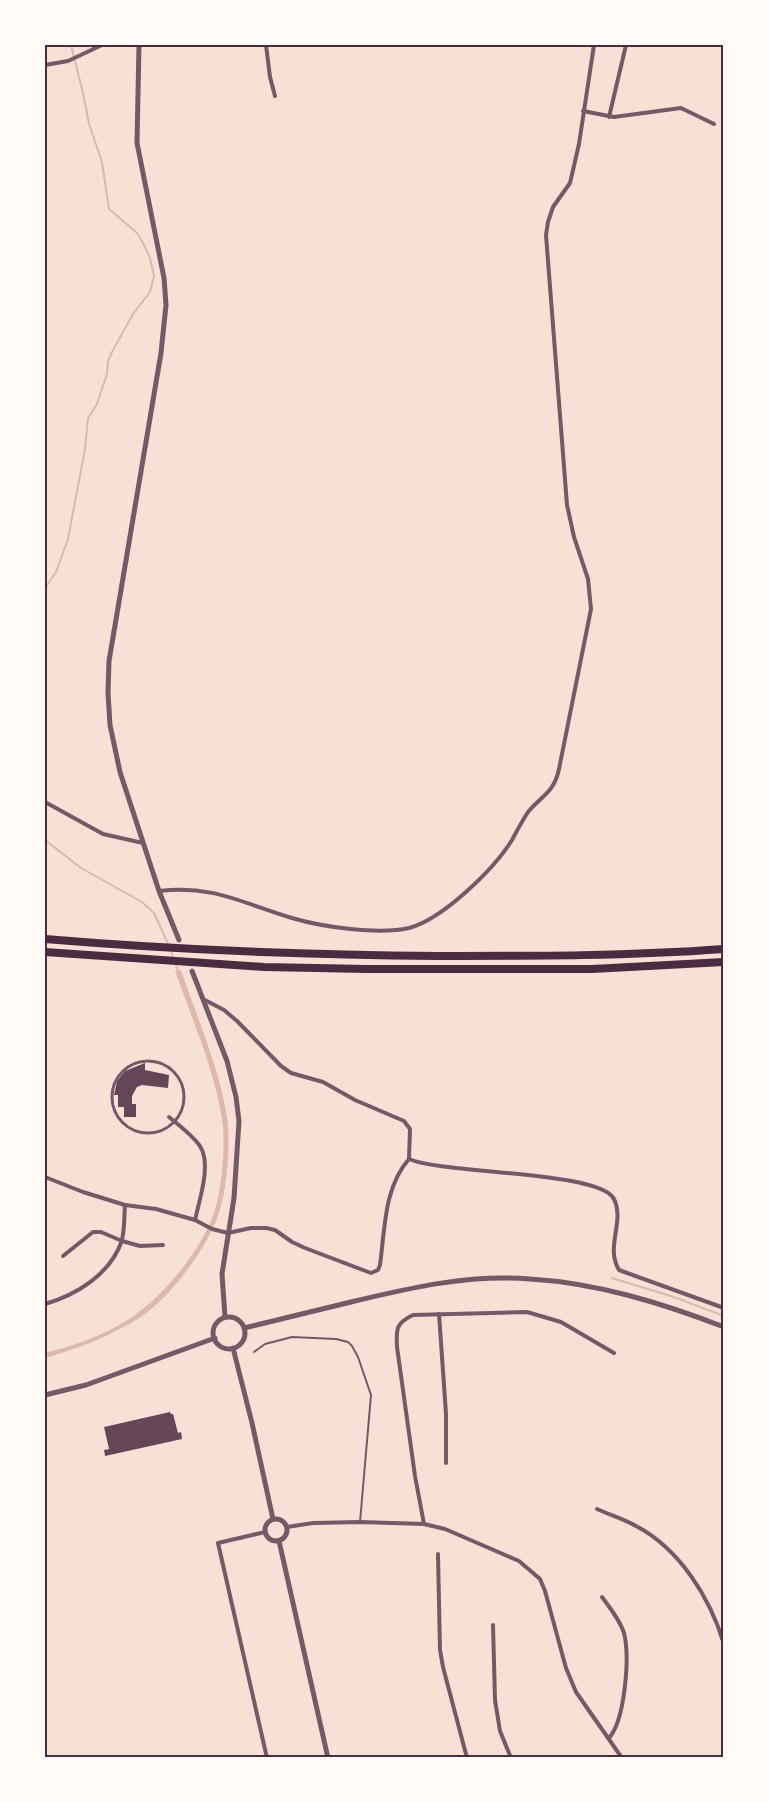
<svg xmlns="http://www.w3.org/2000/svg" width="769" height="1803" font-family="'Fira Sans Condensed',sans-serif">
	<rect width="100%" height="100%" fill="#f7e1d7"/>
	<path fill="#dcb8b0" d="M181 970C197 1017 219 1067 227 1117 231 1144 227 1196 216 1221 202 1254 171 1296 141 1317 111 1336 79 1348 45 1358V1353C75 1345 103 1336 129 1319 161 1299 199 1253 212 1218 222 1195 226 1143 222 1119 214 1068 192 1019 175 971Z"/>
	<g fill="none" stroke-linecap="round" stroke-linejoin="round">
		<g stroke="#dcb8b0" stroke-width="2">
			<path d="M45 588 56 572 68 539 85 449 88 418 97 404 107 374 108 361 112 352 133 314 150 292 154 276 150 258 143 243 137 233 109 209 102 162 89 124 83 93 71 45"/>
			<path d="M45 840 81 868 142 902 154 913 169 946"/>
			<path d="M171 951 178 971"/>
			<path d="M612 1278 674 1297 724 1316"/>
		</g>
	</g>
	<g fill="#644757">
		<path d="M145 1063V1070L169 1075 168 1088 142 1085 137 1087 132 1096V1104H136V1117H124V1107H118V1095H114L117 1081 125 1071Z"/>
		<path d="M170 1412 171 1414H173L178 1433 181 1432 182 1439 105 1456 104 1450 109 1449 104 1427Z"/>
	</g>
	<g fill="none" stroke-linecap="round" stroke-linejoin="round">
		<path stroke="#755966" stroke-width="2" d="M254 1352 265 1344 292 1337 336 1339 348 1342 352 1346 358 1357 371 1395 360 1522"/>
		<circle stroke="#755966" stroke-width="3" cx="148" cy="1097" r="36"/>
		<g stroke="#755966" stroke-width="4">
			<path d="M266 45 270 77 275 96"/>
			<path d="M45 65 68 61 102 45"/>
			<path d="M583 111 614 117 681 108 714 124"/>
			<path d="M609 117 626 45"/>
			<path d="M45 802 103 834 143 843"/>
			<path d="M159 891C215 885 241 903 292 918 322 927 379 935 409 928 443 919 494 869 512 840 517 831 522 821 528 812 542 795 554 793 559 769L591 609 588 579 574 537 567 505 546 235 548 222 553 207 570 183 579 144 594 45"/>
			<path d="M203 999 224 1010 237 1021 281 1066 291 1073 323 1082 355 1100 404 1121 410 1129 409 1159"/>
			<path d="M169 1117C179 1125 193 1136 200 1146 212 1164 199 1201 195 1220"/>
			<path d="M45 1177 83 1192 125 1205 156 1209 195 1220 212 1229 228 1233 251 1228H266L275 1230 292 1242 305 1248 371 1273 378 1270 380 1265C385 1229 384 1187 409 1159 443 1174 600 1171 614 1199 625 1222 605 1247 619 1270L724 1308"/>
			<path d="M63 1256 93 1232H101L122 1241 140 1246 163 1245"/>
			<path d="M45 1304C76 1295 109 1275 121 1243 125 1232 124 1217 125 1205"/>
			<path d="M439 1314 446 1414V1463"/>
			<path d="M597 1509C610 1515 624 1519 636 1526 680 1549 710 1598 724 1644"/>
			<path d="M424 1524 415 1476 397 1347C396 1329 396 1323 413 1315L527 1312 561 1322 614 1353"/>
			<path d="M287 1527 313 1523 360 1522 424 1524 445 1529 519 1561 540 1579 545 1591 566 1668 576 1692 622 1758"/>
			<path d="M265 1532 218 1543 267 1758"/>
			<path d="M438 1554 440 1650 443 1667 467 1758"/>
			<path d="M602 1597C610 1608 620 1620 624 1633 630 1657 625 1720 609 1738"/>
			<path d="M493 1625 495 1700 500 1731 511 1758"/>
		</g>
		<g stroke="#755966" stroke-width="5">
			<path d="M139 45 137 143 164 278 166 305 161 353 109 661 108 693 110 725 120 772 159 891 179 940"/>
			<path d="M192 971 227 1061 236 1097 239 1121 234 1198 222 1274 225 1317"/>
			<circle cx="229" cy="1333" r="16"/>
			<path d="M244 1328C280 1319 315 1311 351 1302 409 1288 469 1274 530 1279 597 1283 662 1303 724 1327"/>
			<path d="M233 1348 252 1423 273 1519"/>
			<path d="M45 1395 86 1385 215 1338"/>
			<circle cx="276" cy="1530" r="11"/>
			<path d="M279 1541 328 1758"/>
		</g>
		<g stroke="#4a2c40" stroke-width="8">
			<path d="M45 939C176 950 307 955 439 956 534 956 629 956 724 949"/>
			<path d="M45 952 264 967 367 969H592L724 962"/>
		</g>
	</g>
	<rect width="769" height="1803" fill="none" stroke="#fffaf5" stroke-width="93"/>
	<rect x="46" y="46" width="676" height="1710" fill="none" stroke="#4a2c40" stroke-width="2"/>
</svg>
